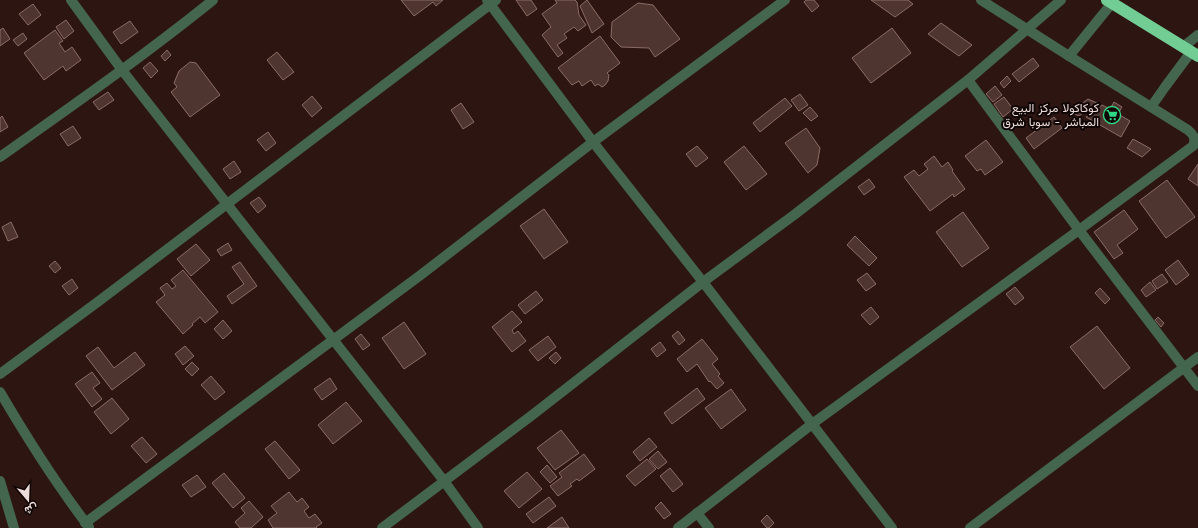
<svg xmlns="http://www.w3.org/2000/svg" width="1198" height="528" font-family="'Work Sans',Vazirmatn,sans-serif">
	<rect width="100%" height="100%" fill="#2d1612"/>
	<g fill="#4f3530" stroke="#8a6c67">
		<path d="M401 0H443L436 6 433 2 414 16Z"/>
		<path d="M516 0H531L537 9 527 16Z"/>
		<path d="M555 0H575L577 2 579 15 586 25 578 31 574 27 564 34 567 38 557 45 563 53 558 57 542 35 551 27 542 14 557 3Z"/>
		<path d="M587 0 604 24 592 33 580 6Z"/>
		<path d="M806 0H814L819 6 812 12 804 2Z"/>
		<path d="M871 0H908L913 4 895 17Z"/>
		<path d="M638 3 653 5 680 39 655 57 649 48 621 47 611 37 612 22Z"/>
		<path d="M33 4 41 15 28 25 19 14Z"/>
		<path d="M66 20 74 31 64 39 56 27Z"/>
		<path d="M130 21 138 32 121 44 113 32Z"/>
		<path d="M941 23 972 45 959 56 928 34Z"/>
		<path d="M3 28 10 39 0 46V30Z"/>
		<path d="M892 28 911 53 871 83 852 58Z"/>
		<path d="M55 30 63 41 59 43 65 52 72 47 81 60 66 71 63 66 44 80 24 53Z"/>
		<path d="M23 33 27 39 18 46 13 40Z"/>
		<path d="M600 36 620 63 607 73 609 75 608 81 605 85 602 87 598 84 595 86 591 80 582 86 579 81 572 85 558 68Z"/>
		<path d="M167 50 171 55 165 61 161 56Z"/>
		<path d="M277 52 294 72 283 80 267 60Z"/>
		<path d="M1033 58 1039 66 1019 82 1012 74Z"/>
		<path d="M150 62 158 71 151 78 143 68Z"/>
		<path d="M190 62 196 63 220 95 190 117 171 92 177 87 174 83 179 71Z"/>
		<path d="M1007 76 1011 81 1004 88 1000 83Z"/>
		<path d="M995 86 1002 95 993 102 986 94Z"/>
		<path d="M108 92 114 100 99 110 93 102Z"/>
		<path d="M800 94 808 105 799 111 791 100Z"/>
		<path d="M312 96 322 108 312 117 302 105Z"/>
		<path d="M1004 97 1013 109 1003 117 994 104Z"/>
		<path d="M785 98 792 106 760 132 753 123Z"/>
		<path d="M1088 99 1097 103 1079 116 1071 112Z"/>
		<path d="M1114 102 1122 107 1118 114 1130 121 1121 137 1086 117 1102 105 1110 109Z"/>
		<path d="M461 103 474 122 463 129 451 110Z"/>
		<path d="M810 107 818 116 811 121 803 113Z"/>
		<path d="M2 116 8 127 0 132V118Z"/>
		<path d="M1054 117 1062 128 1034 149 1026 138Z"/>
		<path d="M73 126 81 138 68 146 60 134Z"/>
		<path d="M806 128 820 148 817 165 808 173 785 143Z"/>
		<path d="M268 132 276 143 266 151 257 140Z"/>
		<path d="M1133 139 1151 149 1142 157 1127 148Z"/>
		<path d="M986 140 1003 162 985 175 981 169 977 171 965 156Z"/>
		<path d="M697 146 708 158 696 167 686 154Z"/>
		<path d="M744 146 767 174 746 190 724 162Z"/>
		<path d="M934 156 942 167 948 162 953 170 952 171 965 189 954 197 953 194 930 211 904 177 914 170 919 176 928 169 924 164Z"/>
		<path d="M234 161 241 172 230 179 223 169Z"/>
		<path d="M1198 164V186L1188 179Z"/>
		<path d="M869 179 875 187 864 195 858 187Z"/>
		<path d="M1167 180 1195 217 1166 238 1139 201Z"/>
		<path d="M259 197 266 206 258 213 250 203Z"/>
		<path d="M544 209 568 242 544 259 520 226Z"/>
		<path d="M1124 210 1138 229 1117 245 1123 253 1114 259 1094 232Z"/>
		<path d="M963 212 989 248 962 267 936 232Z"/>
		<path d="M11 222 18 237 8 241 2 227Z"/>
		<path d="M855 236 877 258 869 266 847 245Z"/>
		<path d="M228 243 232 250 221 256 217 250Z"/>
		<path d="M196 244 210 260 191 276 177 259Z"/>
		<path d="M1178 260 1189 275 1176 285 1165 270Z"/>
		<path d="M55 261 61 268 55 273 49 266Z"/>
		<path d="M240 262 257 286 232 304 227 296 244 284 232 267Z"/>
		<path d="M183 270 218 312 205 323 200 317 192 324 193 325 183 334 156 302 165 295 160 288 167 283 172 289 176 286 171 280Z"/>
		<path d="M867 273 876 284 866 291 857 280Z"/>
		<path d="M1162 274 1168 282 1157 289 1152 281Z"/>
		<path d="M72 279 78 288 69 295 62 286Z"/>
		<path d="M1150 282 1156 290 1146 297 1141 290Z"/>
		<path d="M1015 287 1024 298 1015 305 1006 294Z"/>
		<path d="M1100 288 1110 299 1105 304 1095 293Z"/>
		<path d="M536 291 543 300 525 314 518 305Z"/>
		<path d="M871 307 879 317 870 325 861 315Z"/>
		<path d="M512 311 522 322 512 330 514 334 518 331 526 341 512 352 492 327Z"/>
		<path d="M1158 317 1164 323 1161 327 1155 320Z"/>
		<path d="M223 320 232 331 223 339 214 329Z"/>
		<path d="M404 322 426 354 404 369 382 338Z"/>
		<path d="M1097 326 1130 368 1104 389 1070 347Z"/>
		<path d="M678 331 685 340 679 345 672 336Z"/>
		<path d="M361 334 370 345 363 350 355 339Z"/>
		<path d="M548 336 556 347 538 361 529 350Z"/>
		<path d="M702 339 718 359 712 364 720 374 718 376 724 383 717 389 710 381 709 382 697 364 687 372 677 359Z"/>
		<path d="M660 342 666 350 657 357 651 349Z"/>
		<path d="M185 346 194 356 183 365 175 354Z"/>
		<path d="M98 347 114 368 135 352 145 365 112 390 86 356Z"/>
		<path d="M556 352 561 358 555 364 549 358Z"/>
		<path d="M192 362 199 369 192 376 185 369Z"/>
		<path d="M92 372 100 383 93 388 102 399 92 407 75 384Z"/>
		<path d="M211 376 225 392 215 400 201 385Z"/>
		<path d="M330 378 337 389 322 400 314 389Z"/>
		<path d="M697 388 705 399 672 424 664 413Z"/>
		<path d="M731 389 746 410 721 429 705 408Z"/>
		<path d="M112 398 129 419 111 434 94 412Z"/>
		<path d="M346 402 362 421 333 444 318 425Z"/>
		<path d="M561 430 579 453 555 470 537 448Z"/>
		<path d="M142 437 157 454 146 463 131 446Z"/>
		<path d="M649 438 657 447 640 461 633 452Z"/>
		<path d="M275 441 300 470 289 479 265 449Z"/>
		<path d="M658 451 667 462 658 469 649 459Z"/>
		<path d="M584 454 595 469 579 481 577 479 570 484 572 486 558 496 550 486 562 477 559 473Z"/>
		<path d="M647 459 656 469 635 486 626 476Z"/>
		<path d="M547 465 557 477 550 483 540 472Z"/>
		<path d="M670 468 683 484 673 492 660 476Z"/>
		<path d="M527 472 542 489 519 508 504 491Z"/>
		<path d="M224 473 245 498 233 508 212 483Z"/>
		<path d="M197 475 206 487 191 497 182 485Z"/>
		<path d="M289 492 297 502 302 498 309 507 304 511 309 518 315 514 322 523 316 527 317 528H273L268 520 277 513 271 506Z"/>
		<path d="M549 497 556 506 533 523 526 514Z"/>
		<path d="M249 501 263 517 251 528H240L235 522 245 513 241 508Z"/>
		<path d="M661 502 671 514 664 519 655 508Z"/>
		<path d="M767 515 774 523 769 528H767L761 521Z"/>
		<path d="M562 517 569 528H547Z"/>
	</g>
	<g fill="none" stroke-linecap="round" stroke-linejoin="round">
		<g stroke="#44664f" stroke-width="10">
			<path d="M71 0 122 70 444 481 478 528"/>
			<path d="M487 0 593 142 703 282 892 528"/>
			<path d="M1183 47 1198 35"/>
			<path d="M1069 56 1112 3"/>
			<path d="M968 80 1079 230 1198 386"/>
			<path d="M1151 107 1165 87 1191 52"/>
			<path d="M0 157C72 106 145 55 213 0"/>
			<path d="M0 374 99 301 496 0"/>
			<path d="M0 392C27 438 56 484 89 527"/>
			<path d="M0 481 14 528"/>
			<path d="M697 513 709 528"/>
			<path d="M85 523 333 340 422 274 593 142 785 0"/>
			<path d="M382 528 531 416 703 282 794 215 968 80 1061 0"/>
			<path d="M678 528 812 424 1079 230 1193 146C1196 139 1194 135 1188 130L1069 56 981 0"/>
			<path d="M970 528 1198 357"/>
		</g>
		<path stroke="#72cd95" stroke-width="12" d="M1107 0 1198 56"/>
	</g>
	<defs>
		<g id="supermarket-ring" transform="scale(0.9)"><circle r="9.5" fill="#0e0504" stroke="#2fd883" stroke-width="1.5"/><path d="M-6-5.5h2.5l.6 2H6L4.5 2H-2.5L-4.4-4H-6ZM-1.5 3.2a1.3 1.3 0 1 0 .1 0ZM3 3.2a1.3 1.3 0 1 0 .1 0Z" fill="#2fd883"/></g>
	</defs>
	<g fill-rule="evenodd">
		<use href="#supermarket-ring" x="1112" y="115"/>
	</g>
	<g text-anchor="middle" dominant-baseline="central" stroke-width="4" stroke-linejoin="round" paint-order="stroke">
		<g font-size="12" fill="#eddcd9" stroke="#0e0504" text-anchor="end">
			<text x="1099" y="108">كوكاكولا مركز البيع<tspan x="1099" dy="14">المباشر - سوبا شرق</tspan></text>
		</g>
	</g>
	<g transform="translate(28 500) rotate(161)" stroke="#0e0504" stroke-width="3" paint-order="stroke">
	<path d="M0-3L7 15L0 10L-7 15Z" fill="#eddcd9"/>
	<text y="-6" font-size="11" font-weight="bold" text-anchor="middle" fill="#eddcd9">ش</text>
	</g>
</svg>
